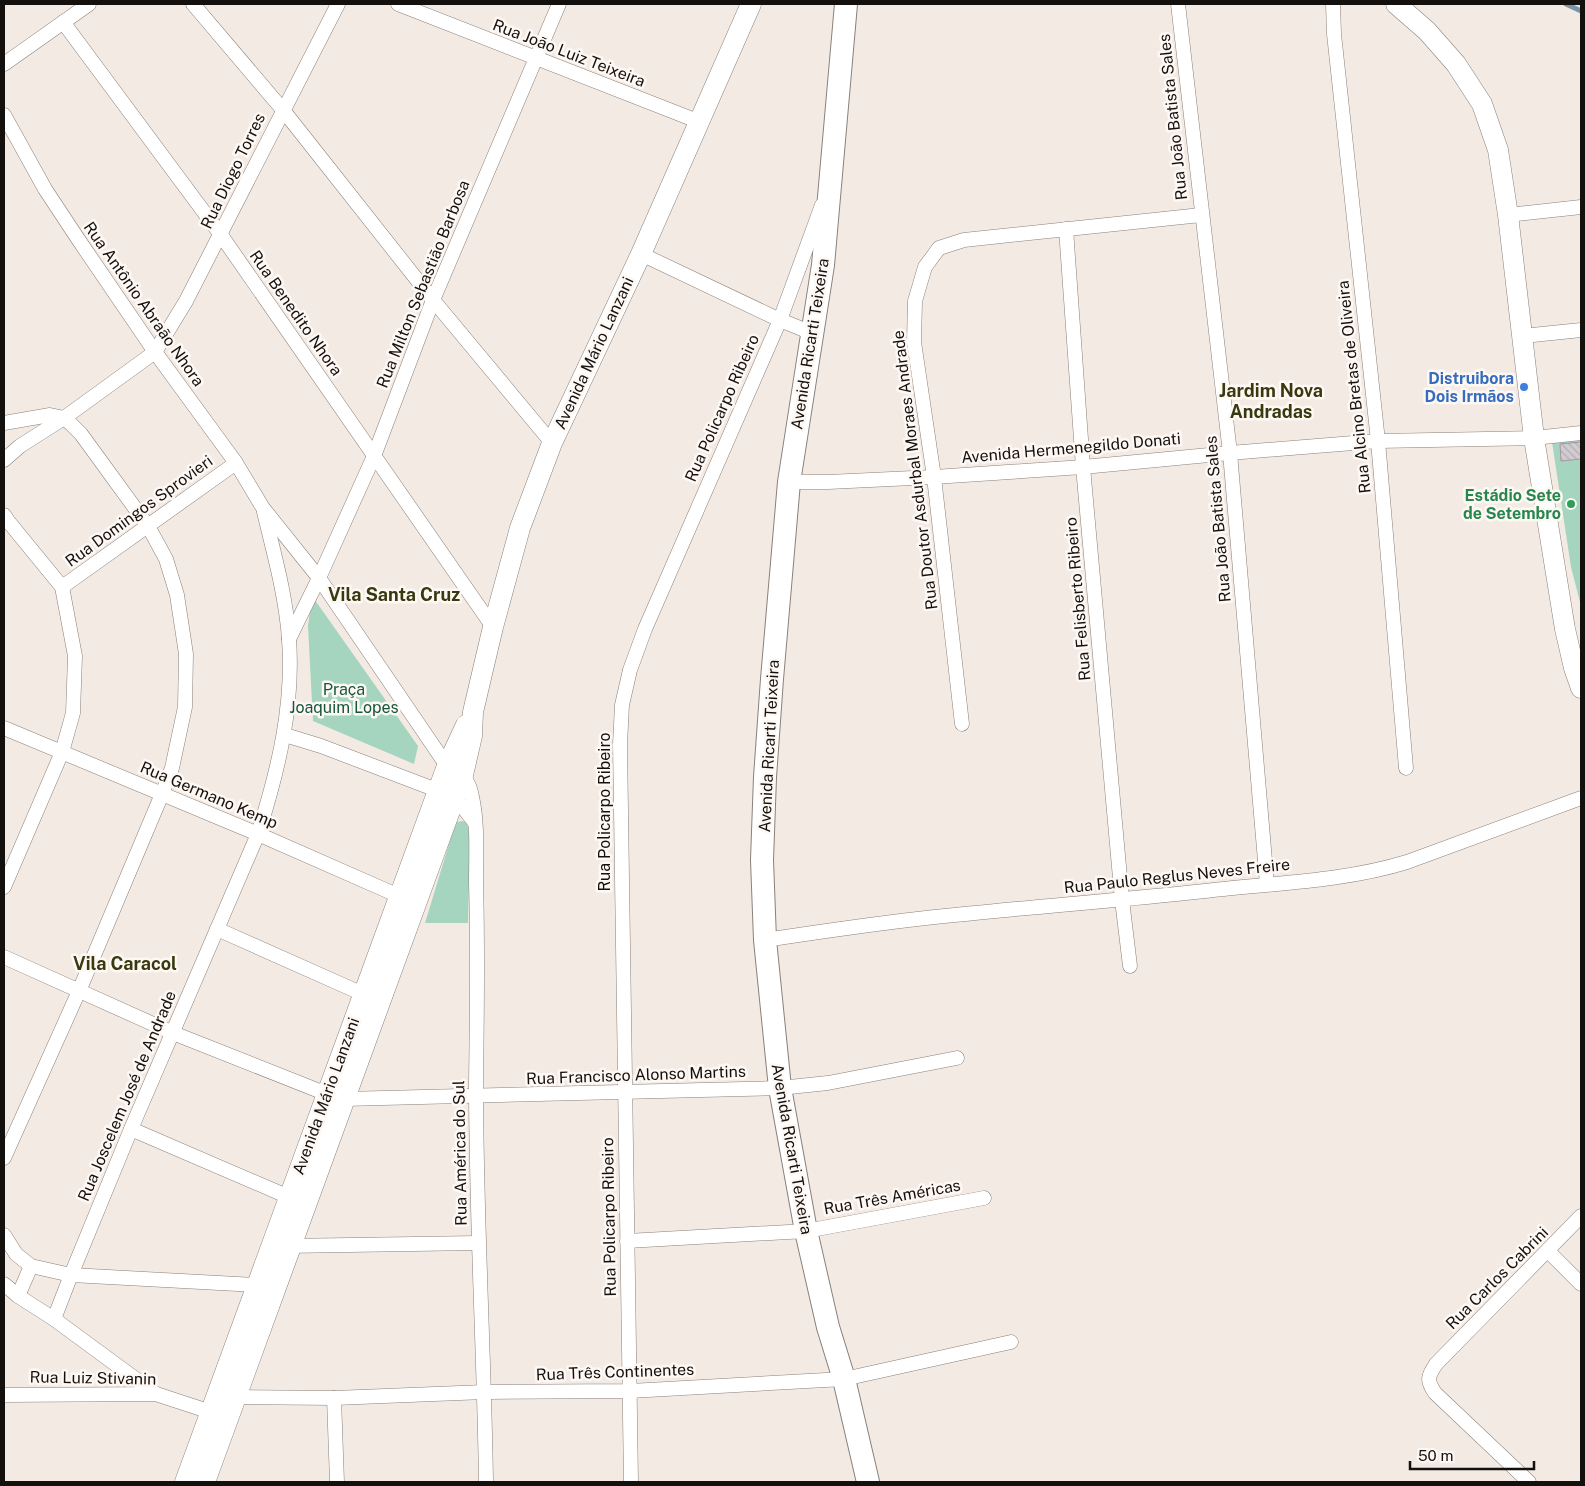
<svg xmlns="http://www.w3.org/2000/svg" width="1585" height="1486" font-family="'Public Sans',sans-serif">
	<defs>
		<pattern id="building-back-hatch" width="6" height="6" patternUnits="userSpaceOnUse" patternTransform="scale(1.25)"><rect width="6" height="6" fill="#d3cbd2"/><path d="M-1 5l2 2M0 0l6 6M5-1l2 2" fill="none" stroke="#b4adb3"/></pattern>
	</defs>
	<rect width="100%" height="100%" fill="#f3eae4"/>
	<g fill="#a5d5be">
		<path d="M1581 439V606L1571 567 1552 442Z"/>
		<path d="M312 596 418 746 414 764 313 721 308 626Z"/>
		<path d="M463 821 467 824 470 836 468 923H425L453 831 457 822Z"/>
	</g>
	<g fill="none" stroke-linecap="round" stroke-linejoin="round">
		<path stroke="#7a94ac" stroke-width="5" d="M1566 4 1581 11"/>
	</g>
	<path fill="url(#building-back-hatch)" stroke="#a19aa0" d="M1581 442V459L1561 461 1560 444Z"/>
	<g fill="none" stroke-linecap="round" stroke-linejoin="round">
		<g stroke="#89807b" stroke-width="15">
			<g id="street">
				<path d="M193 4 283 110 433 300 552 443"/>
				<path d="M398 4 700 122"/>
				<path d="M1178 4 1230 453 1267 884"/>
				<path d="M1333 4 1334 34 1378 441 1406 768"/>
				<path d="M63 22 221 235 493 627"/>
				<path d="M4 64 89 4"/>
				<path d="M4 115 45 189 78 239 155 352 236 463 263 508 319 578 447 766C462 774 469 779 472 797 478 824 476 855 476 883 478 950 477 1016 476 1083 476 1216 484 1349 486 1482"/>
				<path d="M1508 215 1581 207"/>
				<path d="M1066 229 1083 467 1122 900 1130 966"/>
				<path d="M641 254 780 320 812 333"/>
				<path d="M1523 336 1581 330"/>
				<path d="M4 423 50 415 64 418 71 424 81 434 148 526 166 559 177 595 186 654 185 707 172 768 162 794 79 991 4 1158"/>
				<path d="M4 460 20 446 64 418 155 352 186 301 338 4"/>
				<path d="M789 482H828L934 477 1083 467 1230 453 1378 441 1534 438 1581 433"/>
				<path d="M4 515 8 521 62 587 75 656 73 713 62 752 4 887"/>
				<path d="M62 587 236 463"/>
				<path d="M289 639 319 578 374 456 433 300 559 4"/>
				<path d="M962 724 934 477 914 342 915 301 925 267 939 248 964 240 1201 215"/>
				<path d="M4 728 258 834 399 896"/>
				<path d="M285 735 321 746 455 797 475 823"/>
				<path d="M217 929 363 994"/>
				<path d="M765 940C818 932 872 924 926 918 1019 908 1112 901 1205 891 1272 883 1342 882 1407 862L1581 798"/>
				<path d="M4 957 173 1033 327 1094 344 1099 780 1088 828 1083 957 1058"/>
				<path d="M131 1129 289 1197"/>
				<path d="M4 1235 16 1254 31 1266 71 1275 257 1285"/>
				<path d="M627 1241 806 1231 984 1198"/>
				<path d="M284 1246 478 1243"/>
				<path d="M1548 1251 1581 1284"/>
				<path d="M4 1284 18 1296 54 1319 156 1394"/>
				<path d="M18 1296 31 1266"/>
				<path d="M54 1319 71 1275 131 1129 258 834C278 771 294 706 289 639 286 596 274 554 264 512"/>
				<path d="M4 1395 156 1394 217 1414"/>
				<path d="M229 1397 334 1398 485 1392 630 1391 844 1379 1011 1342"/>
				<path d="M334 1398 337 1482"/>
				<path d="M631 1482 620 744 622 705 630 670 645 629 780 320 822 205"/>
				<path d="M1529 1482 1435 1393C1426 1380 1428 1376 1436 1364L1581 1216"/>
			</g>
		</g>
		<g stroke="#89807b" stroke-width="21">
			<g id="secondary">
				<path d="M1396 4 1427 31 1456 64 1482 104 1498 150 1508 215 1534 438 1565 629 1574 668 1581 688"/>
				<path d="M185 1482 447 766 466 725"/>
				<path d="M205 1482 463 775 472 736 473 712 493 627 520 528 552 443 641 254 751 4"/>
			</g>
		</g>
		<g stroke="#89807b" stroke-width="24">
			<path id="primary" d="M846 4 823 265 789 482 772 679 765 777 762 860 765 940 780 1088 806 1231 828 1327 844 1379 868 1482"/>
		</g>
		<use href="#street" stroke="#fff" stroke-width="14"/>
		<use href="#secondary" stroke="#fff" stroke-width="20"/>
		<use href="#primary" stroke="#fff" stroke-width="22"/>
	</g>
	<circle fill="#3f7fe0" stroke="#fef8f4" stroke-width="2" cx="1524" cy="387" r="5"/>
	<circle fill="#2e9e5b" stroke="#fef8f4" stroke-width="2" cx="1571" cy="504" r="5"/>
	<g text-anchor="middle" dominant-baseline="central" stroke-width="5" stroke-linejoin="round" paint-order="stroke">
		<g font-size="16" fill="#13100e" stroke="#fef8f4">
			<text transform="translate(569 53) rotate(21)">Rua João Luiz Teixeira</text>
			<text transform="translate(1173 117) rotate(-96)">Rua João Batista Sales</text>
			<text transform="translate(233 171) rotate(-64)">Rua Diogo Torres</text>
			<text transform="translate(423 284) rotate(-68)">Rua Milton Sebastião Barbosa</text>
			<text transform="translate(144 304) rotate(55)">Rua Antônio Abraão Nhora</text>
			<text transform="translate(296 313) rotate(55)">Rua Benedito Nhora</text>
			<text transform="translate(810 344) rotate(-81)">Avenida Ricarti Teixeira</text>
			<text transform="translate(594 353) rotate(-65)">Avenida Mário Lanzani</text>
			<text transform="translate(1354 387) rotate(-96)">Rua Alcino Bretas de Oliveira</text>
			<text transform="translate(722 408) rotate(-66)">Rua Policarpo Ribeiro</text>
			<text transform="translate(1071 448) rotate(-5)">Avenida Hermenegildo Donati</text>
			<text transform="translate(915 470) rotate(-97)">Rua Doutor Asdurbal Moraes Andrade</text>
			<text transform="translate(139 511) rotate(-36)">Rua Domingos Sprovieri</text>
			<text transform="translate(1218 519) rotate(-95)">Rua João Batista Sales</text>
			<text transform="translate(1078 599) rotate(-95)">Rua Felisberto Ribeiro</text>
			<text transform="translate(769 746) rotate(-87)">Avenida Ricarti Teixeira</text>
			<text transform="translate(209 795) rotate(23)">Rua Germano Kemp</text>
			<text transform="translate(604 812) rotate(-90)">Rua Policarpo Ribeiro</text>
			<text transform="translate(1177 876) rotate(-6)">Rua Paulo Reglus Neves Freire</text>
			<text transform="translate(636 1075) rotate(-2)">Rua Francisco Alonso Martins</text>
			<text transform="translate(127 1096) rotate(-67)">Rua Joscelem José de Andrade</text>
			<text transform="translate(326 1096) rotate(-70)">Avenida Mário Lanzani</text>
			<text transform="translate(792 1149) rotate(80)">Avenida Ricarti Teixeira</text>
			<text transform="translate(460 1153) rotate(-91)">Rua América do Sul</text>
			<text transform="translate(892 1197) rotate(-10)">Rua Três Américas</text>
			<text transform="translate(609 1217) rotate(-91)">Rua Policarpo Ribeiro</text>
			<text transform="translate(1497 1278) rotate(-45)">Rua Carlos Cabrini</text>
			<text transform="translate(615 1372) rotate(-2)">Rua Três Continentes</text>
			<text transform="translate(93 1378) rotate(1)">Rua Luiz Stivanin</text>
		</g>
		<g font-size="16" font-weight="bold" fill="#366cbe" stroke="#fef8f4" text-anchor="end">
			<text x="1514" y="378">Distruibora<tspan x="1514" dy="18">Dois Irmãos</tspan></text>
		</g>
		<g font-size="16" font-weight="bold" fill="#27864d" stroke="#fef8f4" text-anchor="end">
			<text x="1561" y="495">Estádio Sete<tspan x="1561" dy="18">de Setembro</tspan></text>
		</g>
		<g font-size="16" fill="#16563e" stroke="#fef8f4">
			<text x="344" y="689">Praça<tspan x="344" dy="18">Joaquim Lopes</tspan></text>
		</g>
		<g font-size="18" font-weight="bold" fill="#38390f" stroke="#fef8f4">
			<text x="1271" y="390">Jardim Nova<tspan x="1271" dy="21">Andradas</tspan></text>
			<text x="394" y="594">Vila Santa Cruz</text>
			<text x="125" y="963">Vila Caracol</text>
		</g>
	</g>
	<rect width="1585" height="1486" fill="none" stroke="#13100e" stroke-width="10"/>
	<path d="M1410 1461v8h124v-8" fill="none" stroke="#13100e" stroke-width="2.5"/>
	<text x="1418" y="1461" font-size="15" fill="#13100e" stroke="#fef8f4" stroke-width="4" paint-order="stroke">50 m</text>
</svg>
